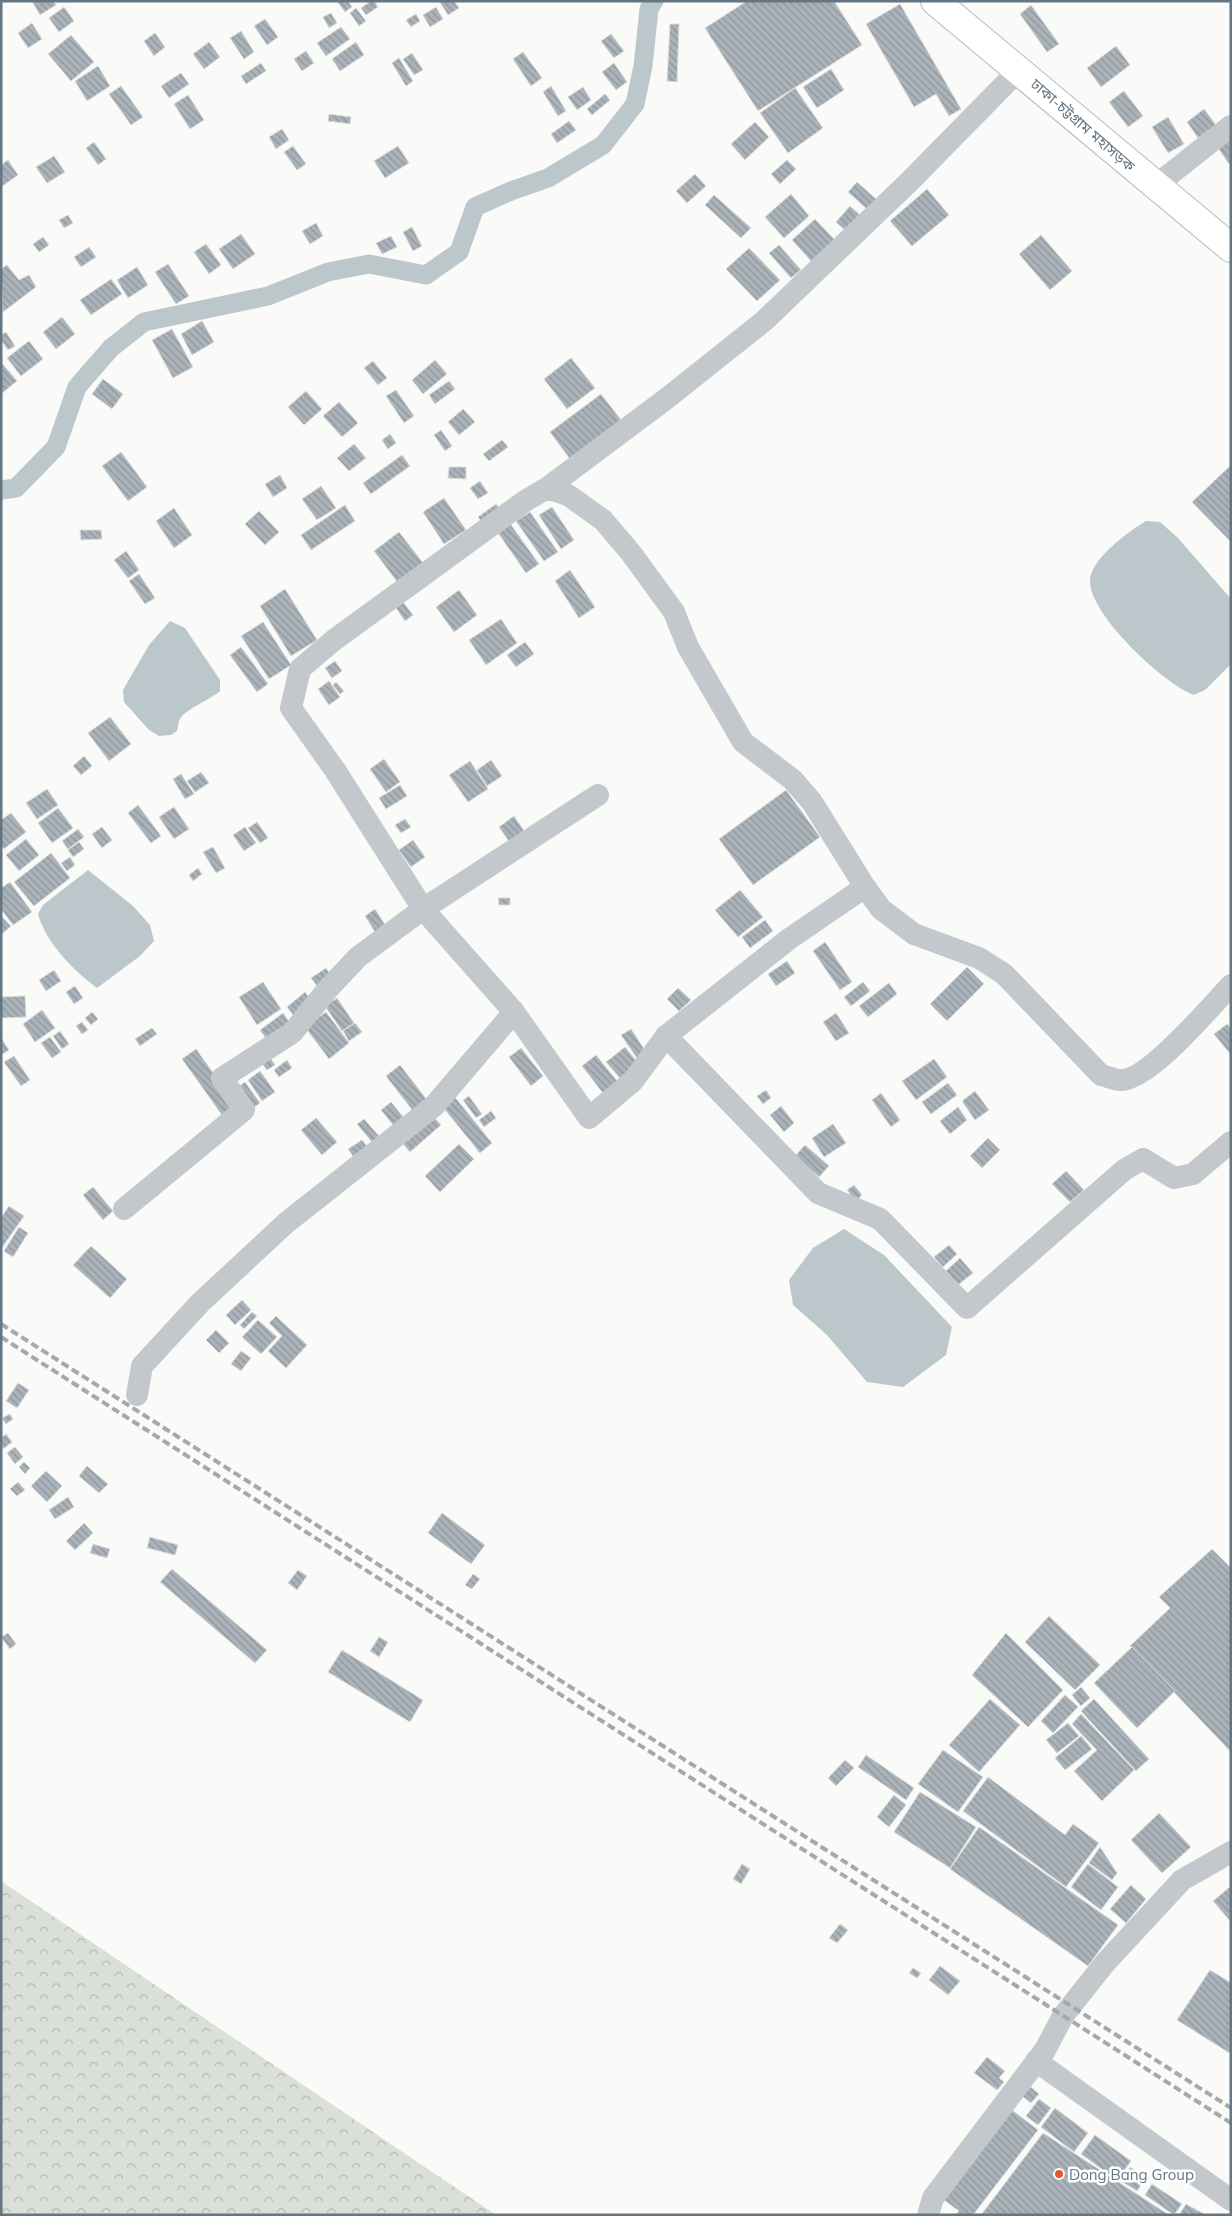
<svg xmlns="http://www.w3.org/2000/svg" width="1232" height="2216" font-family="Mulish,'Noto Sans Bengali',sans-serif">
	<defs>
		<pattern id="forest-crowns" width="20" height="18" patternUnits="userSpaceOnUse" patternTransform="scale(1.25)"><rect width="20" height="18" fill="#dadfd7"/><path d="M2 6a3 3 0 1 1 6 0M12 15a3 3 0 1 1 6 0" fill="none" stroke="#b4b9b4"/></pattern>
		<pattern id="building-back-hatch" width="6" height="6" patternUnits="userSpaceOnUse" patternTransform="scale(1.25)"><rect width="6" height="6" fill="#aab3b9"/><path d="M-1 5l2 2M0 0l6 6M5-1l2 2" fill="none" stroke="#8e969c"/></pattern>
	</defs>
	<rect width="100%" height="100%" fill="#fafaf8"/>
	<path fill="url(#forest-crowns)" d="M1 1881 496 2215H1Z"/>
	<g fill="#bbc7cb">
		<path d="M1146 521 1160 522 1178 538 1231 599V664L1205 690 1194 695C1164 684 1091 616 1090 582 1089 560 1128 532 1146 521Z"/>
		<path d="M170 621 185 628 220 680V691C210 700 185 709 180 719 178 722 178 727 177 731L171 735 159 736 149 730 124 702 123 690 149 645Z"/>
		<path d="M88 870 133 906 150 925 154 941 140 956 97 988C73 970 46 943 38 914L43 905Z"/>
		<path d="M844 1229 884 1255 952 1327 946 1355 903 1387 867 1382 827 1335 793 1305 789 1280 813 1248Z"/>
	</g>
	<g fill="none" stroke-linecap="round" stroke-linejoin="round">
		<path stroke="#bbc7cb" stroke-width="19" d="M1 490 16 488 56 447 77 387 111 348 144 322 268 296 328 272 369 264 426 275 459 252 475 207 511 191 548 178 603 145 635 104 643 66 649 9 654 1"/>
	</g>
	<g fill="url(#building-back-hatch)" stroke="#dcdcda">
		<path d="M32 1H53L56 5 40 15Z"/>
		<path d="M337 1H348L352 7 345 12Z"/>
		<path d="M371 1H374L378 7 366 15 361 8Z"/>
		<path d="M439 1H454L459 8 448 15Z"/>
		<path d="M747 1H834L862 45 758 111 705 28Z"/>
		<path d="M900 4 961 109 949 116 936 94 914 107 866 24Z"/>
		<path d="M1031 5 1059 44 1047 52 1020 14Z"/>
		<path d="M64 7 74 21 59 32 49 18Z"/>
		<path d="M436 7 443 19 430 27 423 15Z"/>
		<path d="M356 8 366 21 359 26 350 13Z"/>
		<path d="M331 13 337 23 329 28 323 17Z"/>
		<path d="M416 14 420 21 411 27 406 20Z"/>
		<path d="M265 19 278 37 267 45 254 26Z"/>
		<path d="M32 23 42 39 28 48 18 33Z"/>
		<path d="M670 24H679L677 82 667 81Z"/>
		<path d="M341 27 350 39 326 56 317 43Z"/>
		<path d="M241 31 254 52 244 59 230 38Z"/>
		<path d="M155 33 165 47 154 56 144 41Z"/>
		<path d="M611 34 624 51 614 58 601 41Z"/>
		<path d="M71 35 94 62 71 81 48 54Z"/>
		<path d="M209 42 220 57 204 69 193 54Z"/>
		<path d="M356 42 364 55 340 71 332 59Z"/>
		<path d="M1116 46 1130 65 1101 87 1087 68Z"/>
		<path d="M306 51 314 63 302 71 294 59Z"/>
		<path d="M523 52 542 78 531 86 513 59Z"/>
		<path d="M412 53 423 70 414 75 403 59Z"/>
		<path d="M399 58 413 81 406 86 392 63Z"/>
		<path d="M261 63 266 71 246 84 241 76Z"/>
		<path d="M614 63 627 82 616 90 602 72Z"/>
		<path d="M98 66 110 86 87 101 75 81Z"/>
		<path d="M831 69 844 90 817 108 803 87Z"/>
		<path d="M181 73 189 84 169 98 161 86Z"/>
		<path d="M121 86 143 117 131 125 109 94Z"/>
		<path d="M551 86 566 111 558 116 543 92Z"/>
		<path d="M583 87 591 100 577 110 568 97Z"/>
		<path d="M795 88 823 128 788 153 760 113Z"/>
		<path d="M1124 91 1143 116 1128 127 1109 102Z"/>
		<path d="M605 94 610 100 592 115 587 109Z"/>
		<path d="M188 95 204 120 190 129 174 104Z"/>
		<path d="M1204 109 1216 125 1198 138 1187 122Z"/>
		<path d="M329 114 351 117 350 124 328 121Z"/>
		<path d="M1168 117 1184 144 1168 153 1152 127Z"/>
		<path d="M569 121 576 130 557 143 551 134Z"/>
		<path d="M755 122 769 137 745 160 731 144Z"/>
		<path d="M282 129 289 140 276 149 269 137Z"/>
		<path d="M1231 140V163L1229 164 1216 145Z"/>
		<path d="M94 142 106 159 98 165 86 148Z"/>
		<path d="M293 146 306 164 297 170 284 152Z"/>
		<path d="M398 146 409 163 385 178 374 161Z"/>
		<path d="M54 156 65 172 47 183 36 167Z"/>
		<path d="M8 160 18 175 1 187V165Z"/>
		<path d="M787 160 796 169 780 184 771 174Z"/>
		<path d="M695 174 706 186 687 203 676 191Z"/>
		<path d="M857 182 877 200 868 210 848 192Z"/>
		<path d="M927 189 949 215 912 246 890 221Z"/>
		<path d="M791 194 809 216 784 238 765 217Z"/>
		<path d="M714 195 751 228 741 238 705 205Z"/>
		<path d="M850 206 861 216 846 231 836 222Z"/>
		<path d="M68 215 73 223 64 228 59 220Z"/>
		<path d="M815 219 835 240 811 261 792 240Z"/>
		<path d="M316 223 323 236 310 244 302 231Z"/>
		<path d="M412 227 422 246 413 251 403 232Z"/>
		<path d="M241 234 255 254 233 269 219 249Z"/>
		<path d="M1041 235 1072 271 1050 290 1019 254Z"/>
		<path d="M391 236 397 247 382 254 376 243Z"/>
		<path d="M43 237 49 245 39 252 33 244Z"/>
		<path d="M206 244 221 265 209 274 194 252Z"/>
		<path d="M779 245 801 270 791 278 769 253Z"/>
		<path d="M89 247 96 257 81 267 74 257Z"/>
		<path d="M749 248 780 280 757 301 726 269Z"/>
		<path d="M168 264 189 296 176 304 155 272Z"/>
		<path d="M7 265 19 280 29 275 36 287 3 312 1 269Z"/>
		<path d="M137 267 148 285 128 298 117 280Z"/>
		<path d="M111 279 122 294 91 315 80 300Z"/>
		<path d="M62 317 75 334 56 349 43 332Z"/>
		<path d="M202 321 214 342 192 355 181 334Z"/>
		<path d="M172 329 193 367 173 378 152 340Z"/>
		<path d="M6 332 15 346 8 350 1 340V335Z"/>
		<path d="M29 341 43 359 21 376 7 358Z"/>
		<path d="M571 358 595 388 567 409 544 379Z"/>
		<path d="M435 360 447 374 423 394 412 380Z"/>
		<path d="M373 361 387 378 378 385 364 368Z"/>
		<path d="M1 362 17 381 1 394Z"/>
		<path d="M103 379 123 394 112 409 92 394Z"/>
		<path d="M449 381 455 389 435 404 429 395Z"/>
		<path d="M396 390 414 416 404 423 386 396Z"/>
		<path d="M306 391 322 409 304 425 288 407Z"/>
		<path d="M601 394 621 420 570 459 550 432Z"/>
		<path d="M339 402 358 423 342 437 323 416Z"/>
		<path d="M463 409 475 422 459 435 448 422Z"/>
		<path d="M441 430 452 446 445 451 434 435Z"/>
		<path d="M390 434 396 443 388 449 382 440Z"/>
		<path d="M502 440 508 447 489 461 483 454Z"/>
		<path d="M354 444 366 458 349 471 337 458Z"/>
		<path d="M121 452 147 487 128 501 102 466Z"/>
		<path d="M402 455 410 466 371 494 363 483Z"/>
		<path d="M1231 465V542L1192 502Z"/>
		<path d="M449 467H466V479L448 478Z"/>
		<path d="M280 475 287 488 273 497 265 484Z"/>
		<path d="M480 481 488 493 478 499 470 488Z"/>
		<path d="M321 486 336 508 317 520 302 499Z"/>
		<path d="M444 498 466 530 444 544 423 512Z"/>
		<path d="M496 504 501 511 484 524 478 517Z"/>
		<path d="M345 505 355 521 311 550 301 535Z"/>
		<path d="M552 507 574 540 561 549 539 515Z"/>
		<path d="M174 508 192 535 174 548 156 521Z"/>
		<path d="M259 511 279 532 265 545 245 524Z"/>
		<path d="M530 512 558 552 544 561 516 521Z"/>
		<path d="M509 522 539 564 526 573 496 530Z"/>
		<path d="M80 530H101L102 539 81 540Z"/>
		<path d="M399 532 427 568 401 587 374 551Z"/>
		<path d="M126 551 139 570 128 578 114 560Z"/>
		<path d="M570 570 595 607 579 618 555 581Z"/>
		<path d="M139 574 155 598 145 604 129 581Z"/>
		<path d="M285 589 317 640 291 656 260 606Z"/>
		<path d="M459 590 477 615 454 632 436 607Z"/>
		<path d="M403 602 413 615 405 621 396 608Z"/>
		<path d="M501 619 517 643 486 665 469 640Z"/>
		<path d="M263 622 291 665 269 679 241 636Z"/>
		<path d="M525 642 534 654 516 667 507 655Z"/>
		<path d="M241 647 268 684 257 692 230 655Z"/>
		<path d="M335 661 342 671 332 678 325 668Z"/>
		<path d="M329 681 340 697 329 705 318 689Z"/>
		<path d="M336 682 344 691 340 694 333 685Z"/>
		<path d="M110 717 131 744 109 761 88 733Z"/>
		<path d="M84 756 92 766 81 775 73 766Z"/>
		<path d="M384 759 400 782 386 792 370 769Z"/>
		<path d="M491 760 502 776 487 786 477 770Z"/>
		<path d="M470 761 488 789 468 802 449 775Z"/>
		<path d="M201 772 209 783 195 792 187 781Z"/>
		<path d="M181 774 194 794 185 799 173 779Z"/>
		<path d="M400 785 407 796 386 809 379 798Z"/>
		<path d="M47 789 58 805 37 819 26 803Z"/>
		<path d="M786 790 820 837 753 885 719 839Z"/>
		<path d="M138 805 161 836 151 843 128 813Z"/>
		<path d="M174 807 189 829 174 839 159 817Z"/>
		<path d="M58 808 73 828 52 843 38 823Z"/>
		<path d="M11 813 26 832 4 849 1 846V820Z"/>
		<path d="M514 816 528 837 513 847 499 827Z"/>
		<path d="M405 819 411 827 401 833 395 825Z"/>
		<path d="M257 822 268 838 260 843 248 828Z"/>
		<path d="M102 827 112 840 102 848 92 834Z"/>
		<path d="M245 827 256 843 244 851 233 835Z"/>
		<path d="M78 829 84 837 68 849 62 841Z"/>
		<path d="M26 839 39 855 19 871 6 855Z"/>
		<path d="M413 840 425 857 411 867 399 850Z"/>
		<path d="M79 842 84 849 73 857 68 850Z"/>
		<path d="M213 847 225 868 216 873 203 852Z"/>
		<path d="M51 853 70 878 34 906 14 882Z"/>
		<path d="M70 857 75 865 67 871 61 863Z"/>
		<path d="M198 868 202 874 193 881 189 875Z"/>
		<path d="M10 882 32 912 13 925 1 909V888Z"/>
		<path d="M740 890 763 917 738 937 715 910Z"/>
		<path d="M498 898H510V905H499Z"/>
		<path d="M375 909 387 928 377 935 365 916Z"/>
		<path d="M1 916 11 926 2 934 1 932Z"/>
		<path d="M765 920 773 931 750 948 742 937Z"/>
		<path d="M825 942 852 982 840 990 813 951Z"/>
		<path d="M787 961 795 973 776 986 768 974Z"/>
		<path d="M967 967 984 984 947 1021 930 1004Z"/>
		<path d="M326 968 332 977 318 987 311 978Z"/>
		<path d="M54 970 61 981 46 991 39 980Z"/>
		<path d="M263 982 281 1009 257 1025 239 997Z"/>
		<path d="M863 982 870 991 851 1006 844 997Z"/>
		<path d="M889 983 897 994 868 1017 859 1006Z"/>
		<path d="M75 986 83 998 74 1004 66 992Z"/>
		<path d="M678 988 691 1000 679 1011 667 999Z"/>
		<path d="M305 992 312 1001 294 1016 287 1007Z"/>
		<path d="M25 996 26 1017 1 1018V997Z"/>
		<path d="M337 998 354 1023 342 1031 325 1006Z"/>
		<path d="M42 1010 55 1028 35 1042 23 1024Z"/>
		<path d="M92 1012 98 1019 91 1025 85 1018Z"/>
		<path d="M326 1012 349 1043 329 1059 305 1027Z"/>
		<path d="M283 1013 291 1024 268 1041 260 1030Z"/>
		<path d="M836 1013 849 1033 836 1041 823 1022Z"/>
		<path d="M82 1022 88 1030 82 1034 76 1026Z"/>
		<path d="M355 1023 362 1032 349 1041 343 1031Z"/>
		<path d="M1227 1024 1231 1029V1055L1214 1034Z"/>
		<path d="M152 1028 157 1034 140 1046 135 1039Z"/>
		<path d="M631 1029 646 1052 637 1058 621 1035Z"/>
		<path d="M60 1031 69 1044 62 1049 53 1036Z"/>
		<path d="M50 1037 61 1052 52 1058 41 1043Z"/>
		<path d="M1 1038 9 1050 1 1055Z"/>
		<path d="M625 1047 638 1063 620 1078 606 1062Z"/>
		<path d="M521 1048 543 1076 531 1086 509 1057Z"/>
		<path d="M196 1049 236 1105 222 1115 182 1059Z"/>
		<path d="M266 1052 275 1065 267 1070 258 1058Z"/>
		<path d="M596 1055 621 1086 606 1097 582 1066Z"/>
		<path d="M14 1056 30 1080 21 1086 4 1062Z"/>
		<path d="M934 1059 947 1077 916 1100 902 1081Z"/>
		<path d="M287 1060 292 1068 279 1077 274 1070Z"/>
		<path d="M400 1065 427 1100 413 1111 386 1076Z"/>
		<path d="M260 1071 275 1092 262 1101 248 1080Z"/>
		<path d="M245 1082 260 1103 250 1110 235 1089Z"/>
		<path d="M948 1083 957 1095 931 1114 922 1102Z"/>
		<path d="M766 1090 771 1098 763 1104 757 1096Z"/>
		<path d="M975 1091 989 1110 975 1120 962 1101Z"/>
		<path d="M881 1093 900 1120 891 1127 872 1100Z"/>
		<path d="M454 1096 492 1143 480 1153 442 1106Z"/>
		<path d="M469 1096 482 1114 476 1118 463 1100Z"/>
		<path d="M391 1102 404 1118 394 1126 381 1110Z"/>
		<path d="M781 1106 794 1123 784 1132 770 1115Z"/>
		<path d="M958 1107 967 1120 950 1134 940 1121Z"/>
		<path d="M491 1111 496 1118 484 1127 479 1120Z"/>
		<path d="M430 1113 441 1125 410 1152 400 1140Z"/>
		<path d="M316 1118 337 1142 322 1155 301 1130Z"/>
		<path d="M364 1119 379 1136 372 1142 357 1124Z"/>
		<path d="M833 1124 846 1143 824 1157 812 1138Z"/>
		<path d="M988 1138 1000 1150 982 1168 970 1156Z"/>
		<path d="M362 1140 369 1149 355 1159 348 1149Z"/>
		<path d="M459 1144 474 1159 440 1192 425 1176Z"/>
		<path d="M805 1145 829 1166 819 1177 795 1156Z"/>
		<path d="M1066 1171 1084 1190 1070 1202 1052 1184Z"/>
		<path d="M854 1185 862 1195 856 1201 847 1190Z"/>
		<path d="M93 1187 113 1211 103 1220 83 1195Z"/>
		<path d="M9 1206 24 1216 1 1249V1218Z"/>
		<path d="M19 1227 28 1233 13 1257 4 1251Z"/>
		<path d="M949 1245 957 1254 943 1267 934 1257Z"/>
		<path d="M91 1246 127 1279 110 1298 73 1265Z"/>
		<path d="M960 1258 973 1273 958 1285 946 1271Z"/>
		<path d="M242 1300 251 1310 235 1325 226 1315Z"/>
		<path d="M252 1312 257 1316 244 1329 240 1325Z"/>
		<path d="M276 1316 307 1345 286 1368 268 1351 282 1336 269 1323Z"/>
		<path d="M258 1320 277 1337 261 1354 242 1337Z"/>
		<path d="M216 1330 229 1343 219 1353 206 1340Z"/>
		<path d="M241 1351 251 1358 241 1371 231 1364Z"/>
		<path d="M18 1383 29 1390 17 1408 6 1401Z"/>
		<path d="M10 1414 13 1419 6 1424 2 1418Z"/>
		<path d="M6 1434 12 1442 3 1449 1 1438Z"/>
		<path d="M15 1447 23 1457 15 1464 7 1453Z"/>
		<path d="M24 1462 30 1468 25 1474 19 1467Z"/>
		<path d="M87 1466 108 1484 99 1493 79 1476Z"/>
		<path d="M46 1471 62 1486 47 1502 31 1486Z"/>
		<path d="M18 1482 25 1490 17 1496 10 1489Z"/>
		<path d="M68 1497 74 1507 55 1519 49 1510Z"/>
		<path d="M442 1513 485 1545 471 1564 428 1533Z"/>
		<path d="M84 1523 93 1533 75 1550 66 1541Z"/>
		<path d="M150 1537 178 1545 175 1555 147 1548Z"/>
		<path d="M93 1544 110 1549 107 1558 90 1553Z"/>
		<path d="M1212 1549 1231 1568V1752L1130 1646 1170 1608 1159 1597Z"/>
		<path d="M172 1569 267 1650 255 1663 160 1582Z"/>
		<path d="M298 1570 307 1576 297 1590 288 1583Z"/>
		<path d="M473 1574 480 1579 472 1589 465 1585Z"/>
		<path d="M1049 1616 1100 1665 1075 1690 1025 1642Z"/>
		<path d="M8 1633 16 1644 10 1649 1 1637Z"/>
		<path d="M1006 1633 1063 1690 1028 1727 972 1675Z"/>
		<path d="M379 1637 388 1642 379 1657 370 1651Z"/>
		<path d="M1132 1647 1175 1691 1137 1728 1094 1683Z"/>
		<path d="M342 1650 423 1700 410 1722 328 1672Z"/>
		<path d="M1081 1687 1090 1698 1081 1706 1072 1695Z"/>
		<path d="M1065 1695 1078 1707 1053 1733 1041 1721Z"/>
		<path d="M990 1699 1020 1725 979 1772 949 1745Z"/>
		<path d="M1094 1699 1149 1759 1136 1771 1081 1711Z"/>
		<path d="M1081 1714 1134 1770 1102 1801 1074 1771 1097 1750 1072 1724Z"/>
		<path d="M1068 1723 1079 1736 1057 1753 1046 1740Z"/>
		<path d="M1081 1736 1092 1749 1065 1770 1055 1758Z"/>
		<path d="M943 1750 983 1777 958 1812 918 1784Z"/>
		<path d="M866 1755 914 1788 906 1800 858 1767Z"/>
		<path d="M845 1760 854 1768 836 1786 828 1778Z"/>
		<path d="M988 1777 1065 1835 1073 1824 1099 1843 1066 1887 963 1811Z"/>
		<path d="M920 1792 976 1827 950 1868 894 1832Z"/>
		<path d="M894 1795 906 1805 889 1827 877 1817Z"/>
		<path d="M1159 1813 1191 1847 1162 1873 1131 1840Z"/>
		<path d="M979 1827 1118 1925 1088 1966 950 1869Z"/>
		<path d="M1100 1847 1117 1873 1112 1880 1089 1863Z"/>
		<path d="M742 1864 750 1869 741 1884 733 1879Z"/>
		<path d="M1088 1864 1118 1887 1101 1910 1071 1887Z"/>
		<path d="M1131 1885 1146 1899 1126 1923 1110 1909Z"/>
		<path d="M1231 1886V1922L1213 1901Z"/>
		<path d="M840 1924 848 1930 837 1943 829 1938Z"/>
		<path d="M940 1966 960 1981 948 1995 929 1980Z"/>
		<path d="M913 1968 921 1973 917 1978 909 1973Z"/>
		<path d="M1210 1970 1231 1983V2054L1177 2020Z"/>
		<path d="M987 2057 1005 2071 999 2078 1004 2082 997 2090 974 2073Z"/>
		<path d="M1031 2087 1039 2094 1031 2103 1022 2096Z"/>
		<path d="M1039 2099 1051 2108 1038 2125 1026 2116Z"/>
		<path d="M1055 2108 1088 2133 1074 2152 1041 2127Z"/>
		<path d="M1012 2110 1038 2130 973 2215H956L959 2211 944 2200Z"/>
		<path d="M1043 2133 1169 2215H981Z"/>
		<path d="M1095 2135 1131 2161 1117 2180 1081 2154Z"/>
		<path d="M1130 2167 1146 2178 1137 2191 1121 2181Z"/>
		<path d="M1152 2184 1182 2204 1174 2215 1145 2195Z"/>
		<path d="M1186 2204 1204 2214 1203 2215H1179Z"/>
	</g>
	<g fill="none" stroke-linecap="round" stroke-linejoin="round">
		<g stroke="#b4b9bd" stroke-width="30">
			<path id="highway" d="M935 1 1231 248"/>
		</g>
		<g stroke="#c3c8cc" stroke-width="22">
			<path d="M1155 186 1231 126"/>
			<path d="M547 488 666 399 764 321 909 182 1019 70"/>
			<path d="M598 795 423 909 335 770 291 708 300 669 334 640 525 501 547 488 568 495 603 520 631 553 674 612 688 647 743 742 793 780 812 802 865 887 881 909 914 934 979 958 1004 974 1101 1075C1107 1076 1114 1080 1120 1080 1148 1082 1211 1006 1231 985"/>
			<path d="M666 1036 789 939 865 887"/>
			<path d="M124 1209 244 1110 222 1078 292 1033 327 990 358 957 423 909 514 1012"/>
			<path d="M137 1395 142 1366 200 1303 286 1223 434 1106 514 1012 589 1118 633 1081 666 1036 818 1193 880 1219 967 1308 1124 1170 1143 1159 1174 1178 1193 1174 1231 1142"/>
			<path d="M1036 2061 1231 2200"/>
			<path d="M928 2215 933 2198 1045 2050 1063 2016 1105 1963 1182 1880 1231 1852"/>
		</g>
		<use href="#highway" stroke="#fff" stroke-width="28"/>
		<g stroke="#a2aab0" stroke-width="4" stroke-dasharray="8 4" stroke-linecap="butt">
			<path d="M1 1324 1231 2108"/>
			<path d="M1 1337 1231 2123"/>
		</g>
	</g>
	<circle fill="#e4572e" stroke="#fff" stroke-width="2" cx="1059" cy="2174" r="5"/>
	<g text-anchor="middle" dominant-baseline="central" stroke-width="5" stroke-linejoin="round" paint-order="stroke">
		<g font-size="15" fill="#657683" stroke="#fff">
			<text transform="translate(1083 125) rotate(41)">ঢাকা-চট্টগ্রাম মহাসড়ক</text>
		</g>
		<g font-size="15" fill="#657683" stroke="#fff" text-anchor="start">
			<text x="1069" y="2174">Dong Bang Group</text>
		</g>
	</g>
	<rect width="1232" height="2216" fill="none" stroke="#657683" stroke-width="5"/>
</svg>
